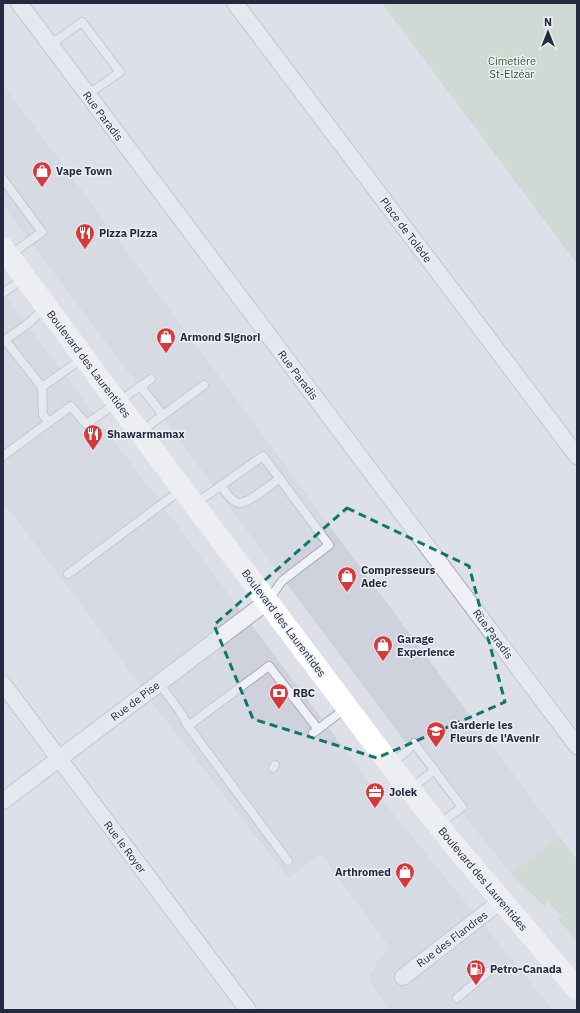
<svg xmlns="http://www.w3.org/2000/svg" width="580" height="1013" font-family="'IBM Plex Sans',sans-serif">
	<rect width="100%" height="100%" fill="#dde0e8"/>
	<g fill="#cfd2dd">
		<path d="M3 84 560 837 511 874 412 751 3 205Z"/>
		<path d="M3 292 387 806 553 1010H388L369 980 378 960 390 948 321 854 288 878 154 705 87 612 3 502Z"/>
	</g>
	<g fill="#c0d2bd">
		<path d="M382 3H577V264Z"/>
		<path d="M560 837 577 860V940L558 920 562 916 548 902 544 906 511 874Z"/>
	</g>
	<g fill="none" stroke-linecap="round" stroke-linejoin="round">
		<g stroke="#a6aab5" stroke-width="10">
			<g id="lane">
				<path d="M50 45 82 22 120 72 87 95"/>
				<path d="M3 179 42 232 10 255"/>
				<path d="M3 293 24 278"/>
				<path d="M45 307 29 323 5 340 42 387 83 358"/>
				<path d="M140 386 163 415"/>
				<path d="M42 387 43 415 49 422"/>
				<path d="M140 432 204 385"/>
				<path d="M3 456 71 406 86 424 151 379"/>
				<path d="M221 485C225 491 229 499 236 502 246 507 271 484 280 478"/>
				<path d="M195 504 263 456 329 545 282 581 268 601"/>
				<path d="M68 574 182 489"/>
				<path d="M159 683 181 713 188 726 288 861"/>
				<path d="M188 726 269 666 318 729"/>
				<path d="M313 733 346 708"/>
				<path d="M391 764 408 750 414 743 462 807 438 825"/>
				<path d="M273 768 275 765"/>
				<path d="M410 789 435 770"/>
				<path d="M457 998 488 972"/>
			</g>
		</g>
		<g stroke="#a6aab5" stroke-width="18">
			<g id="street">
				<path d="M19 3 577 746"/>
				<path d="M235 3 577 456"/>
				<path d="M3 684 248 1010"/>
				<path d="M3 801 268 601"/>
				<path d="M403 977 501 901"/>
			</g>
		</g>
		<use href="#lane" stroke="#f0f1f6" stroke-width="8"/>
		<use href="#street" stroke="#f0f1f6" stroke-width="16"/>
		<path stroke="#fff" stroke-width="22" d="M3 248 117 402 395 771 454 845 577 989"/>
	</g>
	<path d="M0 0H580V1013H0ZM347 508 469 566 505 702 377 758 253 719 214 625Z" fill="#dde0e8" fill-opacity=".55" fill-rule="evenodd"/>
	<path fill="none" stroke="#0f766e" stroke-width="3" stroke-dasharray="8 5" stroke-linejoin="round" d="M347 508 469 566 505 702 377 758 253 719 214 625Z"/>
	<defs>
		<g id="shop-pin" transform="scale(1)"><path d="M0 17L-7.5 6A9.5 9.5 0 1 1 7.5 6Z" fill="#d6393b" stroke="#eceff5"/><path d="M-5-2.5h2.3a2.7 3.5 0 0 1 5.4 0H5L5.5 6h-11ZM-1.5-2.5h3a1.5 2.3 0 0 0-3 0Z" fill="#fff"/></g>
		<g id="restaurant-pin" transform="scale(1)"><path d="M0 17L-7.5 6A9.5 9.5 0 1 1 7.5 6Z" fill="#d6393b" stroke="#eceff5"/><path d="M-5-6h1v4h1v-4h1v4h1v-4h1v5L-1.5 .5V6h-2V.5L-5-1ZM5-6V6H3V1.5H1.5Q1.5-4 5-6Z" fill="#fff"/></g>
		<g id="bank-pin" transform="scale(1)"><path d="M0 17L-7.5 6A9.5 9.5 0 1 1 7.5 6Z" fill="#d6393b" stroke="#eceff5"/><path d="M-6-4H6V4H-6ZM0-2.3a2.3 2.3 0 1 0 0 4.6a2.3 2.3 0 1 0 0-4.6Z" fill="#fff"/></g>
		<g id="school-pin" transform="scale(1)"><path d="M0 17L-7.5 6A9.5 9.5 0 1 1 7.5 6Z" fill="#d6393b" stroke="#eceff5"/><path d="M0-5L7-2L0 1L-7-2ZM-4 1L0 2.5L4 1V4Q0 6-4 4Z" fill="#fff"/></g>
		<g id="office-pin" transform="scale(1)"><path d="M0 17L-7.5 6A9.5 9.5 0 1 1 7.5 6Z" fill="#d6393b" stroke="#eceff5"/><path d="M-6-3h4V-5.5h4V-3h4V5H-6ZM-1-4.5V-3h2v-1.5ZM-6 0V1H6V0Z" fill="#fff"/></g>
		<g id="fuel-pin" transform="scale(1)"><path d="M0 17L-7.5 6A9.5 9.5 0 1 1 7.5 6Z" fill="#d6393b" stroke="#eceff5"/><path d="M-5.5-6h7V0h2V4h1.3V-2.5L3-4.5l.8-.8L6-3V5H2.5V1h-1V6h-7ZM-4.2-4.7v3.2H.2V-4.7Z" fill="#fff"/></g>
	</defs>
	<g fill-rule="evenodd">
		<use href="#shop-pin" x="42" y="171"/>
		<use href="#restaurant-pin" x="85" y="233"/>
		<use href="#shop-pin" x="166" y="337"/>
		<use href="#restaurant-pin" x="93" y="434"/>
		<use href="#shop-pin" x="347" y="576"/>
		<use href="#shop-pin" x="383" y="645"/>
		<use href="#bank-pin" x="279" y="693"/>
		<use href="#school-pin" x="436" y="731"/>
		<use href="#office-pin" x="375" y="792"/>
		<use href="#shop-pin" x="405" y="872"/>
		<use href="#fuel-pin" x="476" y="969"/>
	</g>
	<g text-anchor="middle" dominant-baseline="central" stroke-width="3" stroke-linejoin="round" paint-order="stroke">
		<g font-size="11" fill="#345c32" stroke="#eceff5">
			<text x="512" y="61">Cimetière<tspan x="512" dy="13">St-Elzéar</tspan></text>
		</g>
		<g font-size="11" fill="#252b3f" stroke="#eceff5">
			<text transform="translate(103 116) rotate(53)">Rue Paradis</text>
			<text transform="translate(406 230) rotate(53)">Place de Tolède</text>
			<text transform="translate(89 364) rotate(53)">Boulevard des Laurentides</text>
			<text transform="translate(298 375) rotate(53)">Rue Paradis</text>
			<text transform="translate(284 623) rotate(53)">Boulevard des Laurentides</text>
			<text transform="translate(493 634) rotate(53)">Rue Paradis</text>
			<text transform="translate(135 701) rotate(-37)">Rue de Pise</text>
			<text transform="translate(125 847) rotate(53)">Rue le Royer</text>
			<text transform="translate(483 879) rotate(50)">Boulevard des Laurentides</text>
			<text transform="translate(452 939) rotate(-37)">Rue des Flandres</text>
		</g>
		<g font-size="11" font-weight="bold" fill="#252b3f" stroke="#eceff5" text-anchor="start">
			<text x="56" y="171">Vape Town</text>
			<text x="99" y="233">Pizza Pizza</text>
			<text x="180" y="337">Armond Signori</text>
			<text x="107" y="434">Shawarmamax</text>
			<text x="361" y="570">Compresseurs<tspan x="361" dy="13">Adec</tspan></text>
			<text x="397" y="639">Garage<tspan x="397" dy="13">Experience</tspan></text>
			<text x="293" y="693">RBC</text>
			<text x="450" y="725">Garderie les<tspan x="450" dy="13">Fleurs de l'Avenir</tspan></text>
			<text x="389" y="792">Jolek</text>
			<text x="391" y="872" text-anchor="end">Arthromed</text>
			<text x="490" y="969">Petro-Canada</text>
		</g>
	</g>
	<rect width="580" height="1013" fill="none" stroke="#252b3f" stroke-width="8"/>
	<g transform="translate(548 32)" stroke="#eceff5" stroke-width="3" paint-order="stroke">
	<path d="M0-3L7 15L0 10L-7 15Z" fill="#252b3f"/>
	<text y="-6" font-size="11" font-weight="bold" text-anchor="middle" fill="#252b3f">N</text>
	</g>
</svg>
